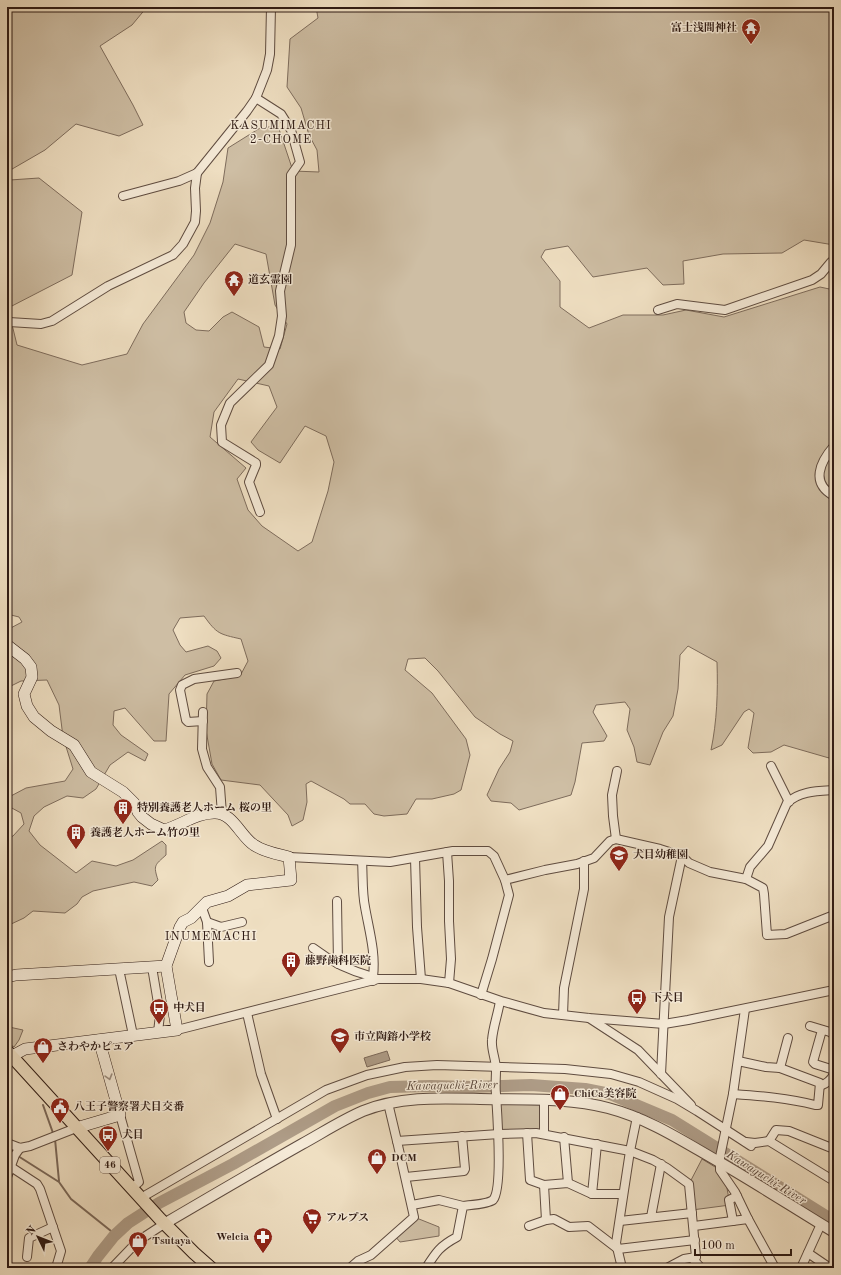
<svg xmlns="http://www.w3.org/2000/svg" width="841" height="1275" font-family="'Old Standard TT','Noto Serif JP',serif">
	<rect width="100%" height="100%" fill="#efdfc2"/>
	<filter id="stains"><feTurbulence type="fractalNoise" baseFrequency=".005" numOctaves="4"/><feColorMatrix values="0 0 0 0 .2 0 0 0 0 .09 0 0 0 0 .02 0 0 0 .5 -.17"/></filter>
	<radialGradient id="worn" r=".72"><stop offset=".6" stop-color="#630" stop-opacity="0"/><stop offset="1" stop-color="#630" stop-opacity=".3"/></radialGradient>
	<g fill="#cebea4" stroke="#7e6c5c" fill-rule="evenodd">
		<path d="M7 7H147L132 25 100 46 133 105 143 125 119 136 76 124 45 150 7 172 10 180 39 178 82 212 72 275 8 308 17 345 82 365 127 354 143 324 194 255 210 223 223 182 228 148 260 128 278 126 293 171 319 172 317 150 309 135 301 108 287 87 290 39 318 18 316 7H834V245L804 240 782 253 723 254 683 261 684 284 663 285 647 268 593 277 568 246 545 250 541 257 560 281V307L589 328 623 315H663L686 310 724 317 820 287 834 290V748L829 758 784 745 771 752 753 753 748 748 754 713 749 709 744 712 722 745 711 750C717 721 718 692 717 662L688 646 680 655 678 689 673 716 663 732 650 765 637 762 634 747 627 730 630 709 625 702 596 705 593 712 607 736 604 741 582 743 575 782 571 795 519 810 511 803 491 801 487 795 499 769 510 752 513 741 500 734 475 717 438 671 425 658 408 659 405 670 432 693 466 739 470 755 461 790 454 794 432 799H416L407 814 384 816 374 814 365 804H350L344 799 311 781 306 784 307 802 303 820 292 826 288 815 260 785 221 780 212 764 206 730 207 694 214 681 240 676 248 661 241 639C219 634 217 634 204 616L180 618 173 630 180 645 186 652 208 646 217 651 221 658 214 666 185 675 169 694 166 741H154L125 708 114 711 113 725 121 735 148 754 145 761 128 752 110 765 96 789 83 798 67 796 44 807 34 816 29 831 40 845 76 873 92 861 116 866 133 860 162 841 166 845V855C155 865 153 865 158 880L152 886 134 882 93 891 82 897 77 904 65 913 33 911 24 918 9 925 7 917V839L13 836 24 824 21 813 10 807 9 797 26 788 65 781 73 769 63 737 59 705 47 680 21 681 7 688V630L22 622 19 617 7 614ZM235 244 266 254 275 305 287 324 280 349 264 347 259 327 232 312 223 317 209 331 196 330 186 323 184 312 204 283ZM238 379 269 386 277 407 251 442 258 450 280 463 305 426 326 436 334 462 328 491 312 542 298 551 262 526 248 510 237 479 246 468 210 437 214 412Z"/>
		<path d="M7 1024 9 1027 23 1030 19 1040 14 1047 7 1042Z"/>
		<path d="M502 1104 544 1105V1134H499L500 1105Z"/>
		<path d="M702 1159 720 1170 725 1177 730 1205 692 1210 689 1184Z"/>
		<path d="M414 1217 439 1227V1236L400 1242 394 1235Z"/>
	</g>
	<path fill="#ae9c87" stroke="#7b6859" d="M387 1051 390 1060 367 1067 364 1058Z"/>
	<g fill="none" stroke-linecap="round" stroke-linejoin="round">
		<g stroke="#7b6859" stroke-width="2">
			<path d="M43 1105 53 1133"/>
			<path d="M55 1139 59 1181"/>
			<path d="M7 1149 14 1153"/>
			<path d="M18 1156 59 1182 71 1199 116 1235"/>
		</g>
		<path stroke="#ae9c87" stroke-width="12" d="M90 1268 98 1256 114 1236 128 1223 159 1203 233 1164 335 1106 368 1093 390 1087 431 1086 472 1087 531 1085 585 1089 610 1094 672 1120 834 1221"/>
		<g stroke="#5f4c40" stroke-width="10">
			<g id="minor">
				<path d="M256 98 281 114 291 130 300 162 291 175V245L280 291 282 316 279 336 269 365 230 403 221 425 222 442 256 463V465L249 482 260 512"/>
				<path d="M123 196 179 181 197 173 247 111 256 98 267 70 270 54 271 7"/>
				<path d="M658 310 677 304 725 310 812 280 821 274 831 262 834 264"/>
				<path d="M9 322 41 324 52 321 108 286 173 255 183 244 195 222 196 211 195 188 197 173"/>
				<path d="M834 446C820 462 810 483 834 496"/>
				<path d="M203 712 202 749 207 767 220 787 222 814"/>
				<path d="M203 721 188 722 186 720 180 690 182 685 194 679 237 673"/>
				<path d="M771 766 789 802"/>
				<path d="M616 839 613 816 612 795 617 771"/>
				<path d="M447 852 449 881V921L451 959 449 983"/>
				<path d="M289 857 390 862 453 851H488L494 856 505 880 509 895 492 959 481 995"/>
				<path d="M415 858 417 927 421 979"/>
				<path d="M362 861C363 876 362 892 365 907 369 930 376 953 373 977"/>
				<path d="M746 879 750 867 768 846 787 803C799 791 818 791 834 790"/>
				<path d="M505 880 545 870 577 864 594 858 610 841 616 839 660 849 682 856 689 863 710 872 746 879 763 888 764 894 767 935 786 934 834 915"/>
				<path d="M337 901 338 964"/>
				<path d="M202 908 207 922 209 962"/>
				<path d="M207 922 221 927 242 922"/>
				<path d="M313 948C331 962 351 971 373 977V981"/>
				<path d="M152 967 160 1015 158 1032"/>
				<path d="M119 969 133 1035"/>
				<path d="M745 1009 733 1094 720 1157V1170L735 1192 748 1219 775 1268"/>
				<path d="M247 1013 261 1074 277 1119"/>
				<path d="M563 1015 564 988 584 889V861"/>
				<path d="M589 1018 638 1050 691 1105"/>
				<path d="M810 1026 830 1032 834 1035"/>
				<path d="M177 1030 378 979H421L449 983 501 1001 544 1013 589 1018 664 1024 688 1020 834 990"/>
				<path d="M822 1030 813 1062 815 1064 834 1070"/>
				<path d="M780 1068 788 1038"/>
				<path d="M661 1074 669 917 682 856"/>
				<path d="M820 1086C826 1084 831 1080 834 1074"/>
				<path d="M733 1094C761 1096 788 1098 815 1105H818L820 1083 780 1068 766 1067 738 1061"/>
				<path d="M388 1103 397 1141 499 1134 536 1133 630 1151 653 1160 667 1168 689 1184 696 1257 684 1259 667 1268"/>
				<path d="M120 1115 139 1182 132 1188"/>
				<path d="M527 1133 530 1180 544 1185 568 1183 592 1194H623"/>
				<path d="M544 1134V1100"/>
				<path d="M564 1137 568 1183"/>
				<path d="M769 1141 776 1130 789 1131 834 1149"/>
				<path d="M746 1142 755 1143 769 1141 834 1181"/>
				<path d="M7 1143 20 1148 30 1146 76 1128"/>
				<path d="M11 1167 37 1184 40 1189 61 1251 56 1268"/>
				<path d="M7 1177 15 1155 20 1148"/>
				<path d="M406 1177 464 1171 465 1169 462 1136"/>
				<path d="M544 1185 546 1220"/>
				<path d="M592 1194 597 1144"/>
				<path d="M146 1195 326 1090 367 1075 405 1067 437 1065 565 1069 611 1074 639 1082 677 1099 697 1111 751 1146"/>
				<path d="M412 1205 439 1200 463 1206"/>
				<path d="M651 1217 661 1164"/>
				<path d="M620 1221 692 1213"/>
				<path d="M733 1221 729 1200 737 1196"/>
				<path d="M529 1226 546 1220 554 1219 569 1227 588 1226 618 1249 695 1240"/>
				<path d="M694 1226 748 1219"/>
				<path d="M808 1253 830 1268"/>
				<path d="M27 1257 29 1238 53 1227"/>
				<path d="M692 1258 701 1268"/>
				<path d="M7 1267 10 1268"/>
				<path d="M112 1268 138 1241 164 1224"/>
				<path d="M350 1268 358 1261 371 1255 414 1217 397 1141"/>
				<path d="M426 1268C436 1252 440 1246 457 1237L463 1206C470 1205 488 1204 493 1200 503 1189 497 1111 496 1094 495 1086 496 1078 496 1070 496 1059 491 1050 492 1040 493 1027 498 1014 500 1001"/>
				<path d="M622 1268 616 1243 630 1151 637 1117"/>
				<path d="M801 1268 821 1224"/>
			</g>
		</g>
		<g stroke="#5f4c40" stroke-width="12">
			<path id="tertiary" d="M164 1224C210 1197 256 1170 302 1144 322 1133 342 1120 363 1111 400 1096 441 1098 480 1099 523 1100 567 1097 608 1108 650 1119 684 1142 721 1163 759 1185 796 1209 834 1232"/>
		</g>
		<g stroke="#2f1b14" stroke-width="12">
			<g id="secondary">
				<path d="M7 645 25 659 31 667 32 677 24 694 27 706 34 717 51 731 74 745 91 772 123 792 134 803 138 812 142 817 151 824 164 830C182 825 196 813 214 813 233 812 240 836 254 845 264 852 277 854 289 857L291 880 247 885 228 896 207 902 191 918 183 922 180 927 166 966 177 1030 25 1049 12 1056"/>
				<path d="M7 977 16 975 166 966"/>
				<path d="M76 1128 120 1115 99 1040"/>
			</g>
		</g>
		<g stroke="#2f1b14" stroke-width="14">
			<path id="primary" d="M7 1051 160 1219 194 1253 211 1268"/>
		</g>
		<use href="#minor" stroke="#f5ead7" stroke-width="8"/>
		<use href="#tertiary" stroke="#f5ead7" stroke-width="10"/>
		<use href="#secondary" stroke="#f5ead7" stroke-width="11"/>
		<use href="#primary" stroke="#efdfc2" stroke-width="12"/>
	</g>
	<defs><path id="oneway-chevron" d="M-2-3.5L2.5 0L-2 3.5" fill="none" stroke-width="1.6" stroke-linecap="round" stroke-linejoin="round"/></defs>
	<use stroke="#9c8d7f" href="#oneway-chevron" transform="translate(109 1077) rotate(74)"/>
	<defs>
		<g id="temple-pin" transform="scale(1)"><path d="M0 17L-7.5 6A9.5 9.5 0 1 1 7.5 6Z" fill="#8f2418" stroke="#f5ead7"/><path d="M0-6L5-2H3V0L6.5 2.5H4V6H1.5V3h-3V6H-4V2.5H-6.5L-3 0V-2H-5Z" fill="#fff"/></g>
		<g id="building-pin" transform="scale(1)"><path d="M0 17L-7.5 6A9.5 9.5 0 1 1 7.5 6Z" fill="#8f2418" stroke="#f5ead7"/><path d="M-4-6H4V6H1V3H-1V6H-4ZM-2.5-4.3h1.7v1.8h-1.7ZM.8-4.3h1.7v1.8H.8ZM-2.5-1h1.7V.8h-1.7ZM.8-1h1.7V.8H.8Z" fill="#fff"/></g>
		<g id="school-pin" transform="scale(1)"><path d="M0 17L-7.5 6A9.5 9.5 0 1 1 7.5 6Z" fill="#8f2418" stroke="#f5ead7"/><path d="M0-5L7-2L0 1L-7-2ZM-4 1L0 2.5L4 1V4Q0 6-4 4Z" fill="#fff"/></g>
		<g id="bus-pin" transform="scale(1)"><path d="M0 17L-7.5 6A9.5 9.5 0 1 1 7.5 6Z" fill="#8f2418" stroke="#f5ead7"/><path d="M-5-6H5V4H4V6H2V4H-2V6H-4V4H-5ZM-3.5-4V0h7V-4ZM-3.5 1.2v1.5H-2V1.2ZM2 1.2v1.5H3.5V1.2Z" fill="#fff"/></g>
		<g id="shop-pin" transform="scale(1)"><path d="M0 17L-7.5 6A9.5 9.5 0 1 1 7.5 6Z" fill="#8f2418" stroke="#f5ead7"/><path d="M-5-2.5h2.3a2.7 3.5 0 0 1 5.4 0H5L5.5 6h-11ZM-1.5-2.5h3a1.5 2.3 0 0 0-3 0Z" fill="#fff"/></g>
		<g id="civic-pin" transform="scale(1)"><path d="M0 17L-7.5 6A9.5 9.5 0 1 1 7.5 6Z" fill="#8f2418" stroke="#f5ead7"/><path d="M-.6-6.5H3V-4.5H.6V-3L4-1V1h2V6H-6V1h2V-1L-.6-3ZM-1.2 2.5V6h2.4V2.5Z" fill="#fff"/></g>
		<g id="supermarket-pin" transform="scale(1)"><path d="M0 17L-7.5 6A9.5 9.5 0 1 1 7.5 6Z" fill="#8f2418" stroke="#f5ead7"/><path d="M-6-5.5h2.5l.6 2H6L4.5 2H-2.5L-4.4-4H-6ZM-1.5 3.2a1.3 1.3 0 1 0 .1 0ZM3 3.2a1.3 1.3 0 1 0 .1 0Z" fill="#fff"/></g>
		<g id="pharmacy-pin" transform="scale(1)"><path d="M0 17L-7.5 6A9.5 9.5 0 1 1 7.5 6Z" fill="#8f2418" stroke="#f5ead7"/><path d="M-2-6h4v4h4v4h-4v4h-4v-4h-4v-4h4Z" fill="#fff"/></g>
	</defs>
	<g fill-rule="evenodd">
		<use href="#temple-pin" x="751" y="28"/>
		<use href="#temple-pin" x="234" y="280"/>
		<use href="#building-pin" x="123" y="808"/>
		<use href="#building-pin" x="76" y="833"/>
		<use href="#school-pin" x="619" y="855"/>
		<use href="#building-pin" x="291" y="961"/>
		<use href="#bus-pin" x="637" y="998"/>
		<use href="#bus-pin" x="159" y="1008"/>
		<use href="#school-pin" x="340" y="1037"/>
		<use href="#shop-pin" x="43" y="1047"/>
		<use href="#shop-pin" x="560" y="1094"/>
		<use href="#civic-pin" x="60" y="1107"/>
		<use href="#bus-pin" x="108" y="1135"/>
		<use href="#shop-pin" x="377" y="1158"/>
		<use href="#supermarket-pin" x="312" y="1218"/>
		<use href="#pharmacy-pin" x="263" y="1237"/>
		<use href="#shop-pin" x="138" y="1241"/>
	</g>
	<g text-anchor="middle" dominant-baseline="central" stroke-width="3" stroke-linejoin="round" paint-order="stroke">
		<rect fill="#f5ead7" stroke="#6a594e" stroke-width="1" x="100" y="1157" width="20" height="16" rx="3"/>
		<g font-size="10" font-weight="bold" fill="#2f1b14">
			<text x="110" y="1165">46</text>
		</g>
		<g font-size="11" font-weight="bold" fill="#2f1b14" stroke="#f5ead7" text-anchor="start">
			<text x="737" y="28" text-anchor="end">富士浅間神社</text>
			<text x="248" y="280">道玄霊園</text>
			<text x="137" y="808">特別養護老人ホーム 桜の里</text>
			<text x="90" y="833">養護老人ホーム竹の里</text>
			<text x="633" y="855">犬目幼稚園</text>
			<text x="305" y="961">藤野歯科医院</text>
			<text x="651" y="998">下犬目</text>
			<text x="173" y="1008">中犬目</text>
			<text x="354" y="1037">市立陶鎔小学校</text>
			<text x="57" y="1047">さわやかピュア</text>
			<text x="574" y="1094">ChiCa美容院</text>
			<text x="74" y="1107">八王子警察署犬目交番</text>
			<text x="122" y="1135">犬目</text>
			<text x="391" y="1158">DCM</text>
			<text x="326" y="1218">アルプス</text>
			<text x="249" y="1237" text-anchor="end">Welcia</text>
			<text x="152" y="1241">Tsutaya</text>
		</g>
		<g font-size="12" letter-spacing="1" fill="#2f1b14" stroke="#f5ead7">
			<text x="281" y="126">KASUMIMACHI<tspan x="281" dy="14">2-CHOME</tspan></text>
			<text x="211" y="937">INUMEMACHI</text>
		</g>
		<g font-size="12" font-style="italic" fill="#5b483c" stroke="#f5ead7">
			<text transform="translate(452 1086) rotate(-1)">Kawaguchi-River</text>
			<text transform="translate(766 1178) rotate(32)">Kawaguchi-River</text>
		</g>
	</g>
	<rect width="841" height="1275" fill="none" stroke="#efdfc2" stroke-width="24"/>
	<rect x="8" y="8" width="825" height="1259" fill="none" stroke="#2f1b14" stroke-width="2"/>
	<rect x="12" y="12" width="817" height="1251" fill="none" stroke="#2f1b14"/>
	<g transform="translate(38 1237) rotate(313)" stroke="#f5ead7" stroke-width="3" paint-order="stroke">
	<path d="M0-3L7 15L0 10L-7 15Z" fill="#2f1b14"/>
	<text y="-6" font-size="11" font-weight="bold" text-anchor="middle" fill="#2f1b14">N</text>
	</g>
	<path d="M695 1249v6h96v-6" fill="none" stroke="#2f1b14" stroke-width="2"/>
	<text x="701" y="1249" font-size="12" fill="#2f1b14" stroke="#f5ead7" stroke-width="3" paint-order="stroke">100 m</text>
	<rect width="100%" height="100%" filter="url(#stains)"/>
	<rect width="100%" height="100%" fill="url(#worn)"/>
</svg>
